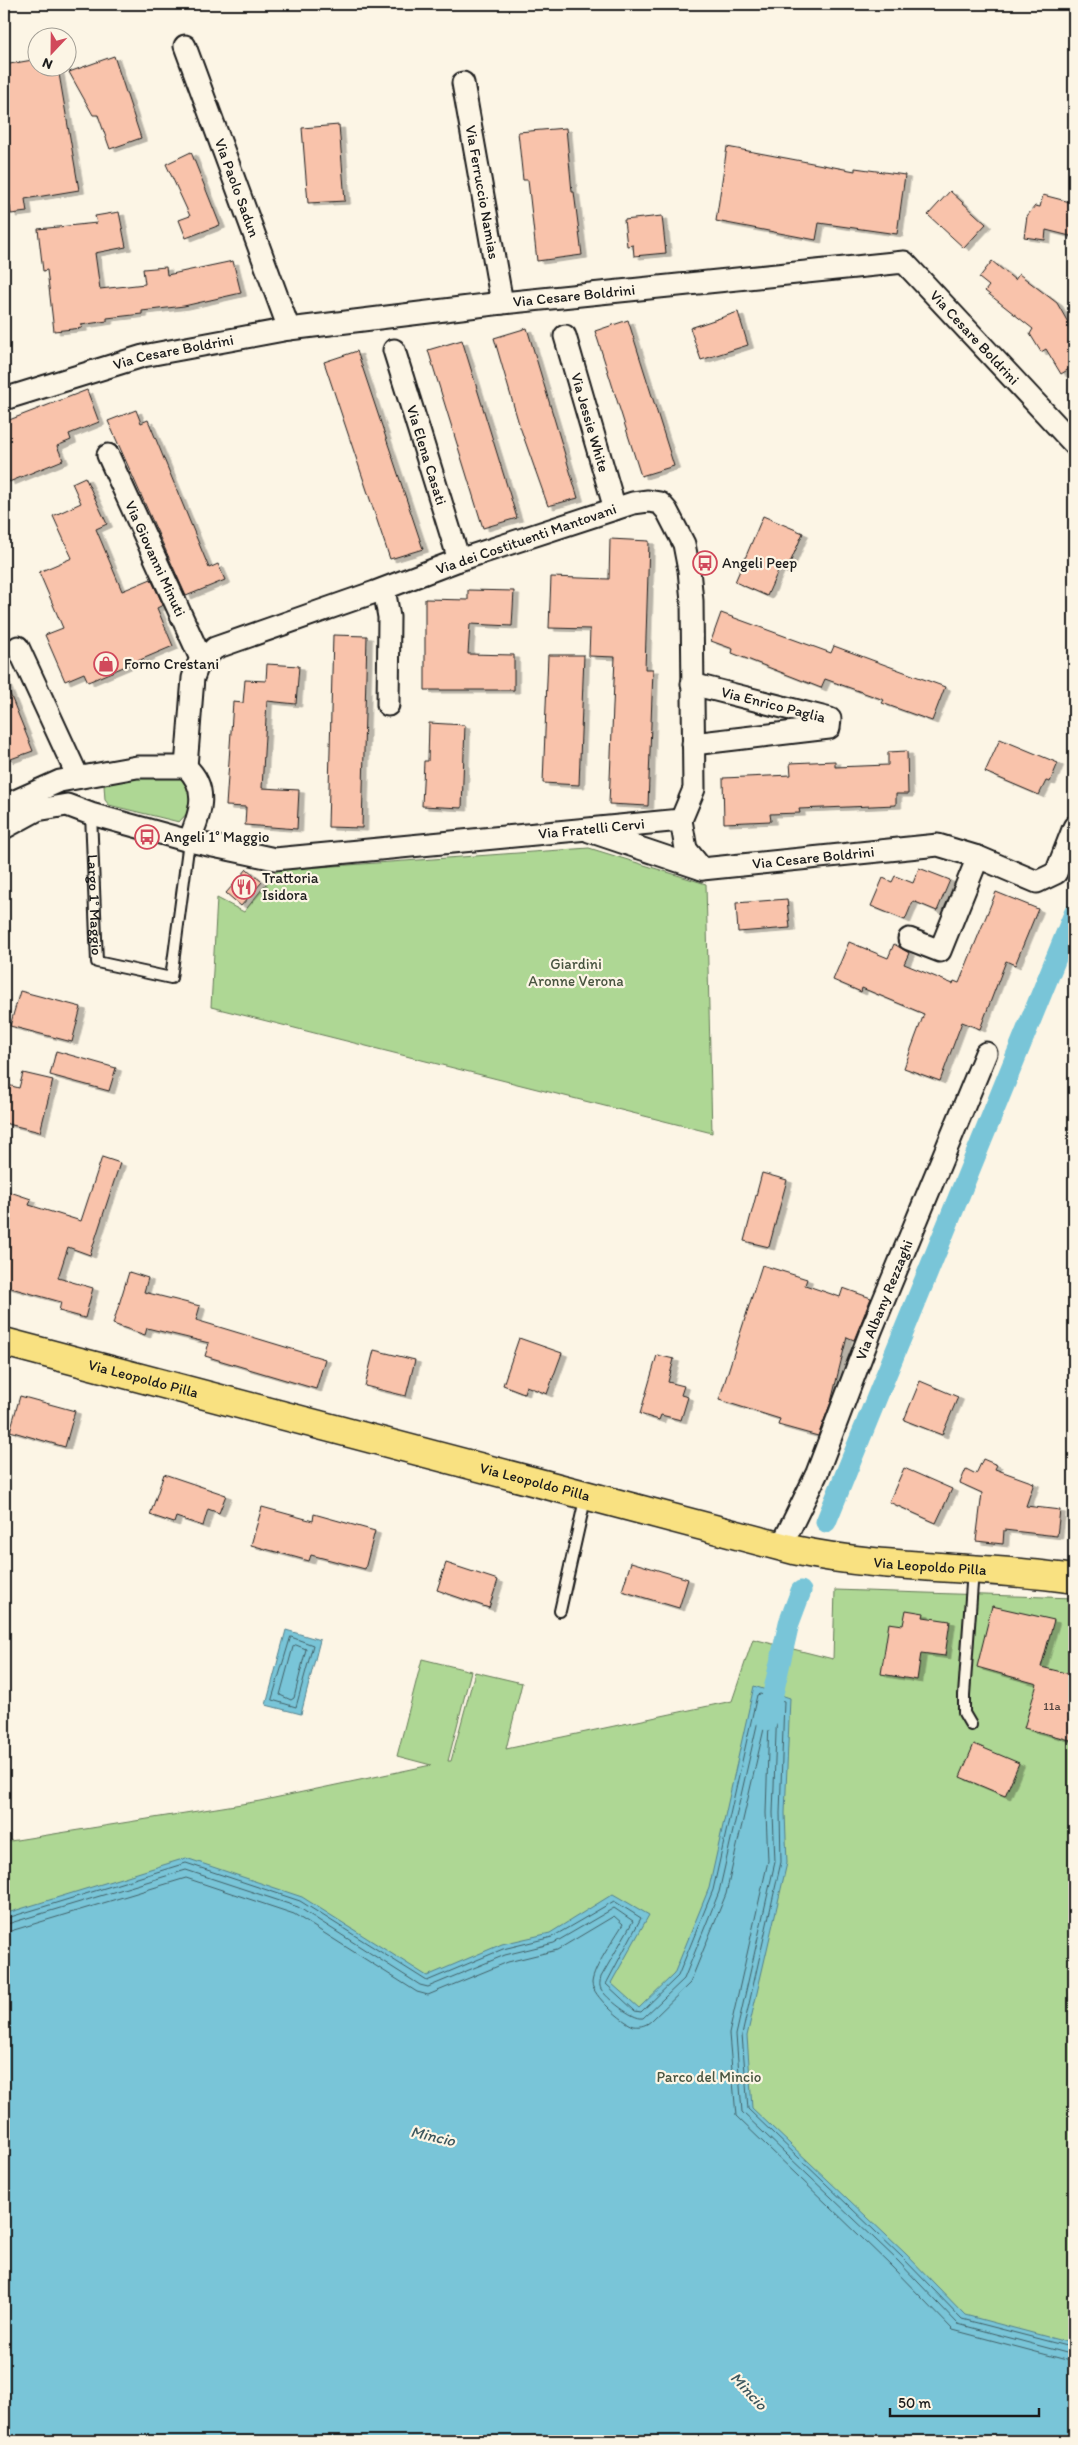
<svg xmlns="http://www.w3.org/2000/svg" width="1078" height="2445" font-family="Itim,sans-serif">
	<defs>
		<filter id="shadow"><feDropShadow dx="5.5" dy="3" stdDeviation="0" flood-color="#0004"/></filter>
	</defs>
	<rect width="100%" height="100%" fill="#fcf5e5"/>
	<filter id="ink" filterUnits="userSpaceOnUse"><feTurbulence type="fractalNoise" baseFrequency=".02" numOctaves="2"/><feDisplacementMap in="SourceGraphic" scale="10" xChannelSelector="R" yChannelSelector="G"/><feConvolveMatrix kernelMatrix="1 2 1 2 8 2 1 2 1" color-interpolation-filters="sRGB"/></filter>
	<g filter="url(#ink)">
		<g fill="#aed794" stroke="#657a58">
			<path d="M177 773 190 784 191 809 179 822 109 805 105 800 104 785 108 781Z"/>
			<path d="M589 848 706 884 712 1133 211 1007 217 898 244 912 277 870Z"/>
			<path d="M835 1590 1074 1598V2441H4V1842L260 1801 431 1765 397 1756 422 1659 471 1671 448 1761H451L475 1672 522 1683 506 1749 732 1701 753 1639 833 1659Z"/>
		</g>
		<g fill="#79c5d8" stroke="#54818d">
			<path d="M286 1630 320 1640 301 1714 266 1705Z"/>
			<path d="M754 1686 790 1698 785 1813 787 1863 747 2036 752 2108 906 2254 965 2315 1074 2344V2441H4V1914L186 1858 302 1897 427 1976 502 1944 550 1933 613 1894 649 1915 611 1983 639 2008 674 1974 709 1888Z"/>
		</g>
		<g fill="none" stroke-linecap="round" stroke-linejoin="round">
			<g stroke="#416067" stroke-width="1">
				<path d="M291 1637 313 1645 296 1707 272 1700Z"/>
				<path d="M296 1645 306 1649 294 1698 291 1700 280 1695 293 1647Z"/>
				<path d="M4 1919 186 1863 300 1901 427 1981 503 1949 552 1937 614 1901 641 1918 606 1984 635 2011 641 2012 678 1976 713 1890 757 1695 760 1694 784 1701 780 1813 781 1862 742 2035 748 2109 902 2257 962 2319 1074 2348"/>
				<path d="M4 1925 186 1870 298 1907 420 1985 428 1987 505 1955 554 1943 614 1908 633 1921 601 1977C600 1982 599 1985 601 1989 606 1998 633 2020 643 2018L684 1979 719 1892 762 1703 764 1702 777 1706 773 1813 775 1862 736 2035 742 2112 898 2261 958 2324 1074 2355"/>
				<path d="M4 1933 186 1878 294 1914 417 1992 428 1995 508 1962 557 1950 614 1916 623 1924C615 1938 593 1968 592 1983 592 1995 623 2023 634 2026 641 2027 647 2025 652 2020L690 1983 726 1894 766 1720 769 1719 766 1813 768 1861 729 2034 736 2116 892 2267 953 2330 1074 2362"/>
			</g>
			<g stroke="#79c5d8" stroke-width="21">
				<path d="M826 1522 1074 914"/>
				<path d="M767 1720 789 1623 801 1591"/>
			</g>
		</g>
		<g fill="#f9c3ab" stroke="#1c1c1c" filter="url(#shadow)">
			<path d="M114 56 141 138 110 149 98 115H93L69 72Z"/>
			<path d="M38 59V68H58L79 190 25 199 27 212 11 214 10 206 4 207V65Z"/>
			<path d="M339 125 345 201 308 203 302 128Z"/>
			<path d="M566 128 572 192H574L582 255 537 261 528 180H523L518 132Z"/>
			<path d="M727 147 855 171V168L905 175 897 234 819 223 816 240 716 221Z"/>
			<path d="M191 152 220 225 186 238 179 220 190 216 166 164Z"/>
			<path d="M950 191 986 224 964 248 928 215Z"/>
			<path d="M1043 195 1074 203V237L1046 230 1045 240 1024 237 1027 216 1035 206 1040 207Z"/>
			<path d="M119 212 126 247 95 253 100 289 145 284 143 269 166 267 167 275 233 261 241 293 184 306 142 311V314L107 318V321L81 325 82 328 54 331 47 270 43 271 38 229 97 223 95 216Z"/>
			<path d="M662 216 666 253 634 256 633 245 627 246 624 220Z"/>
			<path d="M992 261 1015 280 1019 274 1057 303 1074 333V366L1061 374 1046 349 1041 352 1030 334 1033 329 985 291 989 286 979 278Z"/>
			<path d="M738 312 748 345 701 360 690 328Z"/>
			<path d="M628 320 674 466 641 476 595 331Z"/>
			<path d="M527 328 578 498 548 506 519 424 494 338Z"/>
			<path d="M462 340 517 518 483 528 428 350Z"/>
			<path d="M357 351 423 549 390 559 324 362Z"/>
			<path d="M87 390 99 422 69 434 71 440 57 446 63 460 9 482 4 470V422Z"/>
			<path d="M136 410 141 423 148 420 209 568 218 564 225 580 186 596 108 421Z"/>
			<path d="M85 477 107 524 96 529 122 591 151 579 163 605 157 608 173 646 88 682 84 673 65 681 45 635 63 628 39 572 72 558 53 516 81 503 72 483Z"/>
			<path d="M763 516 803 533 786 572 779 569 767 596 735 582Z"/>
			<path d="M610 539 649 541 645 669H653L648 806 609 804 615 657 589 656 590 629 549 628 551 577 609 579Z"/>
			<path d="M468 590 514 591 512 626 470 624 468 654 514 655V690H425V599L468 600Z"/>
			<path d="M721 613 831 653 834 646 945 687 932 721 882 703 884 700 825 679 821 688 732 653 733 649 711 641Z"/>
			<path d="M333 635 367 636 362 828 328 827Z"/>
			<path d="M548 655H584L579 785 543 783Z"/>
			<path d="M267 664 299 666 296 704 267 701 262 788 299 790 297 829 245 825 246 807 226 806 233 702 243 703 245 680 266 681Z"/>
			<path d="M4 679 33 751 8 760 4 750Z"/>
			<path d="M429 723 465 725 462 808 422 806 424 761H428Z"/>
			<path d="M1000 739 1058 763 1050 782 1046 781 1039 795 985 772Z"/>
			<path d="M907 751 908 794H896V805L799 809 800 813 770 814 771 821 724 823 723 778 791 775 790 763 835 761V767L888 765V752Z"/>
			<path d="M919 868 950 880 937 911 913 901 905 920 871 906 883 878 892 882 895 876 913 883Z"/>
			<path d="M247 869 262 882 241 906 226 893Z"/>
			<path d="M996 892 1038 909 1015 965 1006 961 980 1029 962 1022 940 1081 904 1068 924 1014 862 988 861 992 833 980 849 942 888 958 894 944 909 953 904 964 953 984 954 981 959 983Z"/>
			<path d="M787 899 790 928 738 932 736 903Z"/>
			<path d="M20 991 81 1007 72 1042 10 1026Z"/>
			<path d="M56 1051 116 1068 109 1091 50 1075Z"/>
			<path d="M23 1073 53 1080 40 1132 4 1123V1084L19 1088Z"/>
			<path d="M102 1157 120 1163 90 1255 68 1247 58 1278 93 1288 85 1318 59 1311 61 1302 4 1286V1245L12 1216 4 1215V1190L31 1199 29 1205 81 1221Z"/>
			<path d="M762 1173 787 1180 769 1247 744 1241Z"/>
			<path d="M762 1265 807 1279 805 1285 840 1297 843 1288 871 1298 854 1340 847 1337 831 1402 818 1436 778 1425 780 1419 719 1400Z"/>
			<path d="M129 1272 148 1278 144 1292 200 1306 196 1320 325 1359 316 1389 205 1356 209 1343 147 1328 145 1335 113 1324Z"/>
			<path d="M519 1338 562 1353 547 1394 526 1386 524 1393 503 1385Z"/>
			<path d="M374 1350 415 1360 406 1396 365 1386Z"/>
			<path d="M657 1355 674 1359 668 1382 684 1386 681 1395 688 1397 681 1420 661 1415 659 1420 640 1414Z"/>
			<path d="M920 1381 958 1397 942 1435 904 1420Z"/>
			<path d="M20 1396 75 1411 65 1447 10 1431Z"/>
			<path d="M983 1459 997 1465 995 1469 1034 1483 1026 1506 1060 1510 1057 1536 1004 1530 1003 1544 976 1541 982 1493 960 1483 966 1469 976 1474Z"/>
			<path d="M904 1468 952 1489 936 1523 889 1502Z"/>
			<path d="M164 1474 226 1495 219 1513 208 1509 203 1526 176 1517 174 1523 150 1515Z"/>
			<path d="M262 1507 313 1521 314 1514 375 1531 365 1569 311 1555 309 1561 251 1545Z"/>
			<path d="M631 1562 688 1579 679 1608 622 1591Z"/>
			<path d="M446 1563 498 1580 489 1608 437 1590Z"/>
			<path d="M992 1606 1054 1620 1041 1667 1074 1675V1741L1024 1728 1037 1684 977 1667Z"/>
			<path d="M906 1610 924 1613 923 1617 950 1621 945 1656 921 1653 917 1680 881 1674 889 1623 903 1625Z"/>
			<path d="M974 1744 1019 1763 1005 1796 960 1777Z"/>
		</g>
		<g fill="none" stroke-linecap="round" stroke-linejoin="round">
			<g stroke="#1c1c1c" stroke-width="14">
				<g id="lane">
					<path id="s1" d="M91 814 97 962 171 978 189 841"/>
					<path d="M560 1611 586 1495"/>
					<path d="M971 1725 964 1713V1695L973 1570"/>
				</g>
			</g>
			<g stroke="#1c1c1c" stroke-width="25">
				<g id="street">
					<path id="s2" d="M185 46 289 329"/>
					<path id="s3" d="M463 83 502 303"/>
					<path id="s4" d="M565 336 615 509"/>
					<path id="s5" d="M394 350 459 560"/>
					<path id="s6" d="M4 399 143 356 289 329 502 303 904 262 1074 444"/>
					<path id="s7" d="M108 455 202 661"/>
					<path d="M384 589 389 617 388 705"/>
					<path d="M18 647 78 777"/>
					<path id="s8" d="M692 684 830 719 829 728 693 744"/>
					<path d="M4 806 60 781 137 767H186C210 789 200 814 189 841"/>
					<path d="M681 820 686 849 702 869"/>
					<path id="s9" d="M4 828 37 810 67 805 91 814 189 841 275 859 681 820 694 789 692 601 689 570 684 544 667 511 660 503 648 501 633 503 459 560 375 592 215 648 198 665 193 678 186 767"/>
					<path id="s10" d="M589 831 702 869 938 845 978 857 1037 882 1056 873 1074 827"/>
					<path d="M909 939 940 951 978 857"/>
					<path id="s11" d="M781 1547 817 1473 871 1331 986 1053"/>
				</g>
			</g>
			<g stroke="#1c1c1c" stroke-width="31">
				<g id="primary">
					<path id="s12" d="M4 1342 794 1550C886 1570 981 1565 1074 1579"/>
				</g>
			</g>
			<use href="#lane" stroke="#fcf5e5" stroke-width="10"/>
			<use href="#street" stroke="#fcf5e5" stroke-width="21"/>
			<use href="#primary" stroke="#f9e181" stroke-width="28"/>
		</g>
	</g>
	<defs>
		<g id="bus-ring" transform="scale(1.25)"><circle r="9.5" fill="#fcf5e5" stroke="#d1495b" stroke-width="1.5"/><path d="M-5-6H5V4H4V6H2V4H-2V6H-4V4H-5ZM-3.5-4V0h7V-4ZM-3.5 1.2v1.5H-2V1.2ZM2 1.2v1.5H3.5V1.2Z" fill="#d1495b"/></g>
		<g id="shop-ring" transform="scale(1.25)"><circle r="9.5" fill="#fcf5e5" stroke="#d1495b" stroke-width="1.5"/><path d="M-5-2.5h2.3a2.7 3.5 0 0 1 5.4 0H5L5.5 6h-11ZM-1.5-2.5h3a1.5 2.3 0 0 0-3 0Z" fill="#d1495b"/></g>
		<g id="restaurant-ring" transform="scale(1.25)"><circle r="9.5" fill="#fcf5e5" stroke="#d1495b" stroke-width="1.5"/><path d="M-5-6h1v4h1v-4h1v4h1v-4h1v5L-1.5 .5V6h-2V.5L-5-1ZM5-6V6H3V1.5H1.5Q1.5-4 5-6Z" fill="#d1495b"/></g>
	</defs>
	<g fill-rule="evenodd">
		<use href="#bus-ring" x="705" y="563"/>
		<use href="#shop-ring" x="106" y="664"/>
		<use href="#bus-ring" x="147" y="837"/>
		<use href="#restaurant-ring" x="244" y="887"/>
	</g>
	<g text-anchor="middle" dominant-baseline="central" stroke-width="4.5" stroke-linejoin="round" paint-order="stroke">
		<g font-size="12" fill="#534640">
			<text x="1052" y="1706">11a</text>
		</g>
		<g font-size="15" fill="#1c1c1c" stroke="#fcf5e5">
			<text stroke="none"><textPath href="#s2" startOffset="151">Via Paolo Sadun</textPath></text>
			<text stroke="none"><textPath href="#s3" startOffset="111">Via Ferruccio Namias</textPath></text>
			<text stroke="none"><textPath href="#s6" startOffset="581">Via Cesare Boldrini</textPath></text>
			<text stroke="none"><textPath href="#s6" startOffset="1016">Via Cesare Boldrini</textPath></text>
			<text stroke="none"><textPath href="#s6" startOffset="176">Via Cesare Boldrini</textPath></text>
			<text stroke="none"><textPath href="#s4" startOffset="90">Via Jessie White</textPath></text>
			<text stroke="none"><textPath href="#s5" startOffset="110">Via Elena Casati</textPath></text>
			<text transform="translate(526 539) rotate(-19)">Via dei Costituenti Mantovani</text>
			<text stroke="none"><textPath href="#s7" startOffset="114">Via Giovanni Minuti</textPath></text>
			<text stroke="none"><textPath href="#s8" startOffset="84">Via Enrico Paglia</textPath></text>
			<text stroke="none"><textPath href="#s9" startOffset="601">Via Fratelli Cervi</textPath></text>
			<text stroke="none"><textPath href="#s10" startOffset="231">Via Cesare Boldrini</textPath></text>
			<text stroke="none"><textPath href="#s1" startOffset="91">Largo 1° Maggio</textPath></text>
			<text stroke="none"><textPath href="#s11" startOffset="268">Via Albany Rezzaghi</textPath></text>
			<text stroke="none"><textPath href="#s12" startOffset="144">Via Leopoldo Pilla</textPath></text>
			<text stroke="none"><textPath href="#s12" startOffset="549">Via Leopoldo Pilla</textPath></text>
			<text stroke="none"><textPath href="#s12" startOffset="954">Via Leopoldo Pilla</textPath></text>
		</g>
		<g font-size="15" fill="#1c1c1c" stroke="#fcf5e5" text-anchor="start">
			<text x="722" y="563">Angeli Peep</text>
			<text x="124" y="664">Forno Crestani</text>
			<text x="164" y="837">Angeli 1° Maggio</text>
			<text x="262" y="878">Trattoria<tspan x="262" dy="17">Isidora</tspan></text>
		</g>
		<g font-size="15" fill="#485440" stroke="#fcf5e5">
			<text x="576" y="964">Giardini<tspan x="576" dy="17">Aronne Verona</tspan></text>
			<text x="709" y="2077">Parco del Mincio</text>
		</g>
		<g font-size="16" font-style="italic" fill="#3d575e" stroke="#fcf5e5">
			<text transform="translate(433 2136) rotate(13)">Mincio</text>
			<text transform="translate(749 2391) rotate(47)">Mincio</text>
		</g>
	</g>
	<rect width="1078" height="2445" fill="none" stroke="#fcf5e5" stroke-width="20"/>
	<rect x="10" y="10" width="1058" height="2425" fill="none" stroke="#1c1c1c" stroke-width="2" filter="url(#ink)"/>
	<g transform="translate(52 52) rotate(202)"><circle r="24" fill="#fcf5e5" stroke="#a29e95"/>
	<path d="M0-4L9 19L0 12L-9 19Z" fill="#d1495b"/>
	<text y="-8" font-size="14" font-weight="bold" text-anchor="middle" fill="#1c1c1c">N</text>
	</g>
	<path d="M890 2408v8h149v-8" fill="none" stroke="#1c1c1c" stroke-width="2.5"/>
	<text x="898" y="2408" font-size="15" fill="#1c1c1c" stroke="#fcf5e5" stroke-width="4" paint-order="stroke">50 m</text>
</svg>
